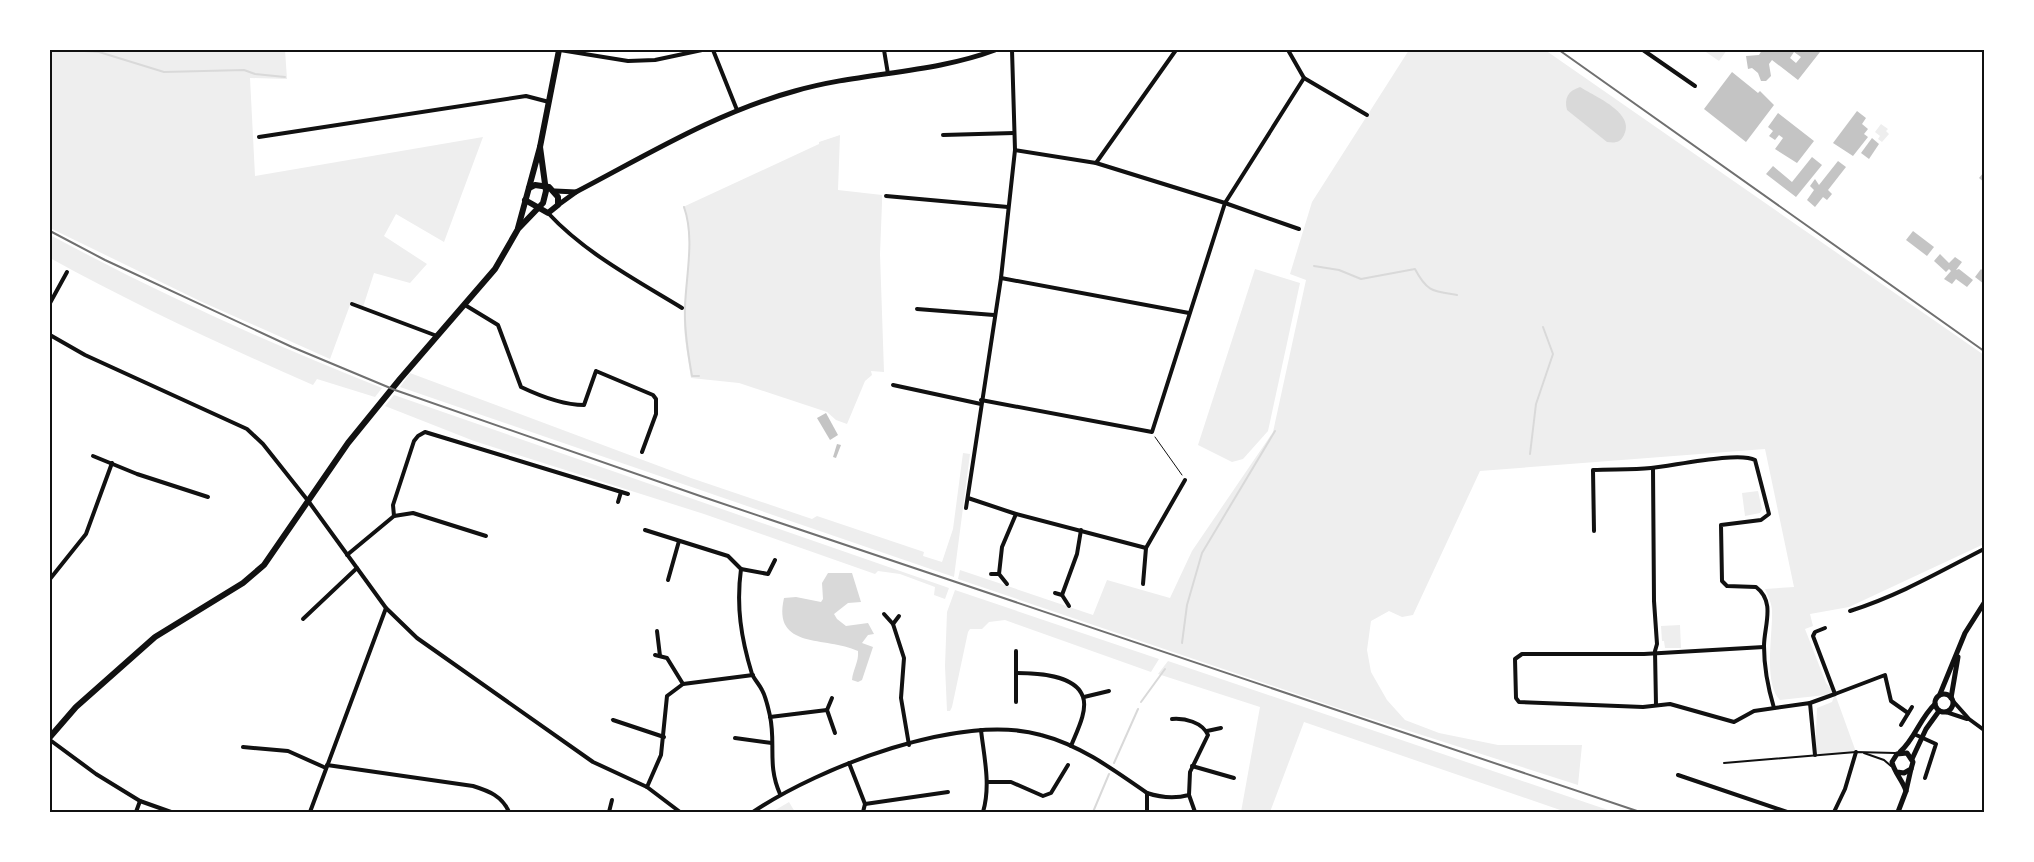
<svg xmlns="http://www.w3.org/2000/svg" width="2034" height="862" font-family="Signika,sans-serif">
	<rect width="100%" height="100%" fill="#fff"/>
	<g fill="#eee">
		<path d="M50 50H285L287 79 250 78 255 176 483 137 444 242 396 214 384 236 427 264 410 283 374 273 363 307 350 305 330 359 200 301 50 228Z"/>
		<path d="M1409 50H1545L1984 355V544L1849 607 1810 614 1813 626 1805 629 1826 683 1835 694 1856 752 1815 755 1817 708 1832 702 1835 694 1780 700C1763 684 1773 633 1772 611 1772 604 1768 596 1765 589L1794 587 1765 449 1480 471 1413 615 1402 617 1389 611 1371 621 1367 650 1371 672 1387 700 1405 720 1439 733 1498 745H1582L1578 785 1347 711 958 579 960 570 1093 615 1107 580 1170 598 1192 551 1273 432 1306 280 1290 274 1312 202Z"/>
		<path d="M1703 50H1727L1719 61Z"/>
		<path d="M1881 124 1888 129 1886 131 1889 134 1882 142 1878 139 1880 136 1875 132Z"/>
		<path d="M840 135 838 190 882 195V203L880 254 884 372 871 371 872 375 865 381 847 424 836 420 827 412 739 383 691 378C688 357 683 335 684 313 685 279 697 240 683 207L819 144V142Z"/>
		<path d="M50 235C158 293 268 343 382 388L375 397 317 379 313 385C224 346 135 305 50 258Z"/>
		<path d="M1255 269 1300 283 1268 431 1243 459 1232 462 1198 445Z"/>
		<path d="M410 373 691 478 812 519 817 516 924 552 923 556 942 562 953 529 963 453 970 454 954 577 400 387Z"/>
		<path d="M394 395 949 588 945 599 934 595 935 587 900 574 878 571 875 574 704 514 474 441 385 406Z"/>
		<path d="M1758 491 1762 509 1760 513 1745 516 1742 493Z"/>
		<path d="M955 590 1159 659 1151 672 1005 620 989 622 982 629H970L968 632 952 707 950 711H947L945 666 947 612Z"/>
		<path d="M1680 625 1681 648H1665L1664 641H1662L1661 626Z"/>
		<path d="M1168 661 1614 812H1566L1304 722 1270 812H1241L1260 707 1158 674Z"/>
		<path d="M789 802 795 812H772Z"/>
	</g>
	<g fill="#d9d9d9">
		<path d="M1580 87C1594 96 1636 113 1624 135 1620 143 1615 143 1607 142L1567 110C1564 98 1568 91 1580 87Z"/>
		<path d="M828 573H852L861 602 848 603 834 614 837 619 846 626 868 623 874 634 868 635 862 643 873 647 862 680 858 682 852 680C853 669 859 662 858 651 826 636 772 650 784 598L796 597 821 602 823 599 822 583Z"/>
	</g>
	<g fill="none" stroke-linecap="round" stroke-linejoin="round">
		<g stroke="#d9d9d9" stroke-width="2">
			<path d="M50 50H55"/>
			<path d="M70 50 99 52 164 72 244 70 255 74 285 77"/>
			<path d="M684 207C695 238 686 275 685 307 684 330 688 354 692 376H699"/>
			<path d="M1314 266 1339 270 1361 279 1415 269C1427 292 1433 291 1457 295"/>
			<path d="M1530 454 1536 404 1553 354 1543 327"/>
			<path d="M1182 643 1187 605 1202 553 1275 431"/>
			<path d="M1141 702 1165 669"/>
			<path d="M1114 763 1138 709"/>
			<path d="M1093 812 1109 774"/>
		</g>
	</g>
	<g fill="#c4c4c4" fill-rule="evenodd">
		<path d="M1762 50H1817L1820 52 1798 80 1772 60 1769 64 1771 76 1766 81H1761L1758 73 1752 68 1748 69 1746 56 1759 55ZM1794 52 1801 57 1796 63 1790 58Z"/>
		<path d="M1732 72 1758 93 1760 91 1774 105 1746 142 1704 109Z"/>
		<path d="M1857 111 1866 118 1862 124 1868 129 1864 134 1868 137 1853 156 1833 143Z"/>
		<path d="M1778 113 1814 141 1797 163 1775 149 1783 138 1779 135 1775 140 1769 136 1773 131 1768 127Z"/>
		<path d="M1872 138 1879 144 1869 159 1861 153Z"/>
		<path d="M1812 157 1822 165 1796 197 1766 174 1773 166 1792 182Z"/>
		<path d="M1838 161 1846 167 1828 190 1832 194 1827 200 1823 197 1815 207 1807 200 1814 190 1810 186 1815 179 1819 185Z"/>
		<path d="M1984 172V182L1979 178Z"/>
		<path d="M1913 231 1934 247 1927 256 1906 240Z"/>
		<path d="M1940 254 1949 263 1955 257 1962 262 1956 270 1959 269 1973 280 1967 287 1956 279 1952 284 1944 279 1951 271 1949 269 1946 272 1934 261Z"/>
		<path d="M1981 269 1984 272V284L1975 277Z"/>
		<path d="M826 413 838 435 830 440 817 418Z"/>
		<path d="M837 444 841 445 836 458 833 457Z"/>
	</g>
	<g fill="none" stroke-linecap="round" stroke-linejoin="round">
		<path stroke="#111" stroke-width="1" d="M1155 437 1182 475"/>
		<g stroke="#111" stroke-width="2">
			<path d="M1864 753 1884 760 1891 766"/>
			<path d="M1724 763 1856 752 1895 753"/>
		</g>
		<g stroke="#111" stroke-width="4">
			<path d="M560 50 628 61 655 60 702 50"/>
			<path d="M713 50 737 110"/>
			<path d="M884 50 888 74"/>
			<path d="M1012 50 1015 150 1096 163 1225 203 1299 229"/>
			<path d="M1288 50 1304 78 1367 115"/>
			<path d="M1643 50 1695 86"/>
			<path d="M943 135 1014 133"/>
			<path d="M259 137 526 96 549 102"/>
			<path d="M1096 163 1176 50"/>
			<path d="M886 196 1008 207"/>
			<path d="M548 213C585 253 636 280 682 308"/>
			<path d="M1001 278 1189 313"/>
			<path d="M50 303 67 272"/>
			<path d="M352 304 437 336"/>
			<path d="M465 305 498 325 521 387C540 396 563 405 584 405L596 371 653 395 656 399V414L642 452"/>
			<path d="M917 309 994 315"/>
			<path d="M50 335 85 355 247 429 263 444 309 502 386 608 417 638 593 762 647 787 680 812"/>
			<path d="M893 385 981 404"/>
			<path d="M981 400 1152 432 1225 203 1304 78"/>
			<path d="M93 456 137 474 208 497"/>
			<path d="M1653 468 1654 601 1657 644 1655 651 1656 705"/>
			<path d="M968 498 1016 514 1146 548 1185 480"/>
			<path d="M618 502 621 492"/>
			<path d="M966 508 1001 278 1015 150"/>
			<path d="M394 516 393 505 414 441 418 436 425 432 628 494"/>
			<path d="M645 530 728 556 741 569C736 606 741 638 752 674 754 679 759 684 762 690 766 697 768 707 770 716 776 744 767 765 780 794"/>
			<path d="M1594 531 1593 470C1612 469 1632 470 1651 468 1673 466 1739 451 1755 460L1769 514 1761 520 1721 525 1722 581 1727 586 1756 587C1776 602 1764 626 1764 646 1764 667 1768 688 1774 708"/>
			<path d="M347 555 394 516 413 513 486 536"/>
			<path d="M741 569 768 574 775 560"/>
			<path d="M991 574H999L1007 584"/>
			<path d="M999 574 1002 547 1016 514"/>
			<path d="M50 579 86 534 112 463"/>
			<path d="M668 580 679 541"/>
			<path d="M1143 584 1146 548"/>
			<path d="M1055 593 1062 595 1069 606"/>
			<path d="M1062 595 1077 554 1081 530"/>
			<path d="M1850 611C1900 595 1939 572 1984 549"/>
			<path d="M884 614 893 624 904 658 901 698 909 745"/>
			<path d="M303 619 357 568"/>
			<path d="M893 624 899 616"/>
			<path d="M657 631 660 656"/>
			<path d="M1764 647 1644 654H1522L1515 659 1516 698 1519 702 1643 707 1670 704 1734 722 1754 711 1810 703 1815 755"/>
			<path d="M1016 651V702"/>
			<path d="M655 655 667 658 683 684"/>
			<path d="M1017 673C1036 673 1076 675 1083 697 1088 711 1076 733 1071 746"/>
			<path d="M1835 694 1885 675 1891 701 1908 713"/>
			<path d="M1084 697 1109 691"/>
			<path d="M832 698 827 710 835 733"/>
			<path d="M1953 701 1969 719 1984 730"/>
			<path d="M1810 703 1835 694 1813 636 1815 632 1825 628"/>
			<path d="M1946 712 1967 719"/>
			<path d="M770 717 827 710"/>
			<path d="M613 720 664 737"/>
			<path d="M1901 725 1912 707"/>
			<path d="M981 730C984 757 991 785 983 812"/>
			<path d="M1207 731 1221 728"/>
			<path d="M1914 734 1936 744 1925 778"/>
			<path d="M735 738 772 743"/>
			<path d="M50 740 96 774 140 801 171 812"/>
			<path d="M243 747 288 751 326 768"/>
			<path d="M849 763 865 804 863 812"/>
			<path d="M327 765 473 786C489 791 502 796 509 812"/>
			<path d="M1192 766 1234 778"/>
			<path d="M1678 775 1787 812"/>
			<path d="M987 782H1011L1043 796 1051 793 1068 765"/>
			<path d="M647 787 661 755 667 696 683 684 753 675"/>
			<path d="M1147 793C1162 798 1174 799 1189 795L1190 772 1208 735C1202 722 1185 718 1172 719"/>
			<path d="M1189 795 1195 812"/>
			<path d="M865 804 948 792"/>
			<path d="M136 812 140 801"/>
			<path d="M310 812 386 608"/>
			<path d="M609 812 612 800"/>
			<path d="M753 812C820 767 961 712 1041 735 1080 745 1114 770 1147 793V812"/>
			<path d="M1834 812 1845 789 1856 752"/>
		</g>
		<g stroke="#111" stroke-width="5">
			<path d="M555 191 576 192"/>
			<path d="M558 205 576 192C647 155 717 112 795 91 861 72 931 74 995 50"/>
			<circle cx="1944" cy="703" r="9"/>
			<path d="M1940 694 1965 633 1984 603"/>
			<path d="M1951 698 1958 657"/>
			<path d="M1900 752C1915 739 1920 718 1935 704"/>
			<path d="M1912 759 1926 729 1939 711"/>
			<path d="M1897 772 1904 773 1911 769 1913 762 1907 753 1897 754 1892 762C1894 772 1903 781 1906 791"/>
			<path d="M1898 812 1906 791 1911 769"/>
		</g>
		<g stroke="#111" stroke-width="6">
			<path d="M525 200 548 213 558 205V197L549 187 535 185 529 188"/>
			<path d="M518 228 540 147 559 50"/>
			<path d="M50 737 76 707 155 637 243 583 264 565 348 443 400 379 495 269 518 229 543 203 546 191 540 147"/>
		</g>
		<g stroke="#707070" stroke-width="2">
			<path d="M1559 50 1984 351"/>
			<path d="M50 231 105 260 292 347 395 390 703 497 1640 812"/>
		</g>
	</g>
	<rect width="2034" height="862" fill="none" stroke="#ffffff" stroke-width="102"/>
	<rect x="51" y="51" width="1932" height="760" fill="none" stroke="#111" stroke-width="2"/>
</svg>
